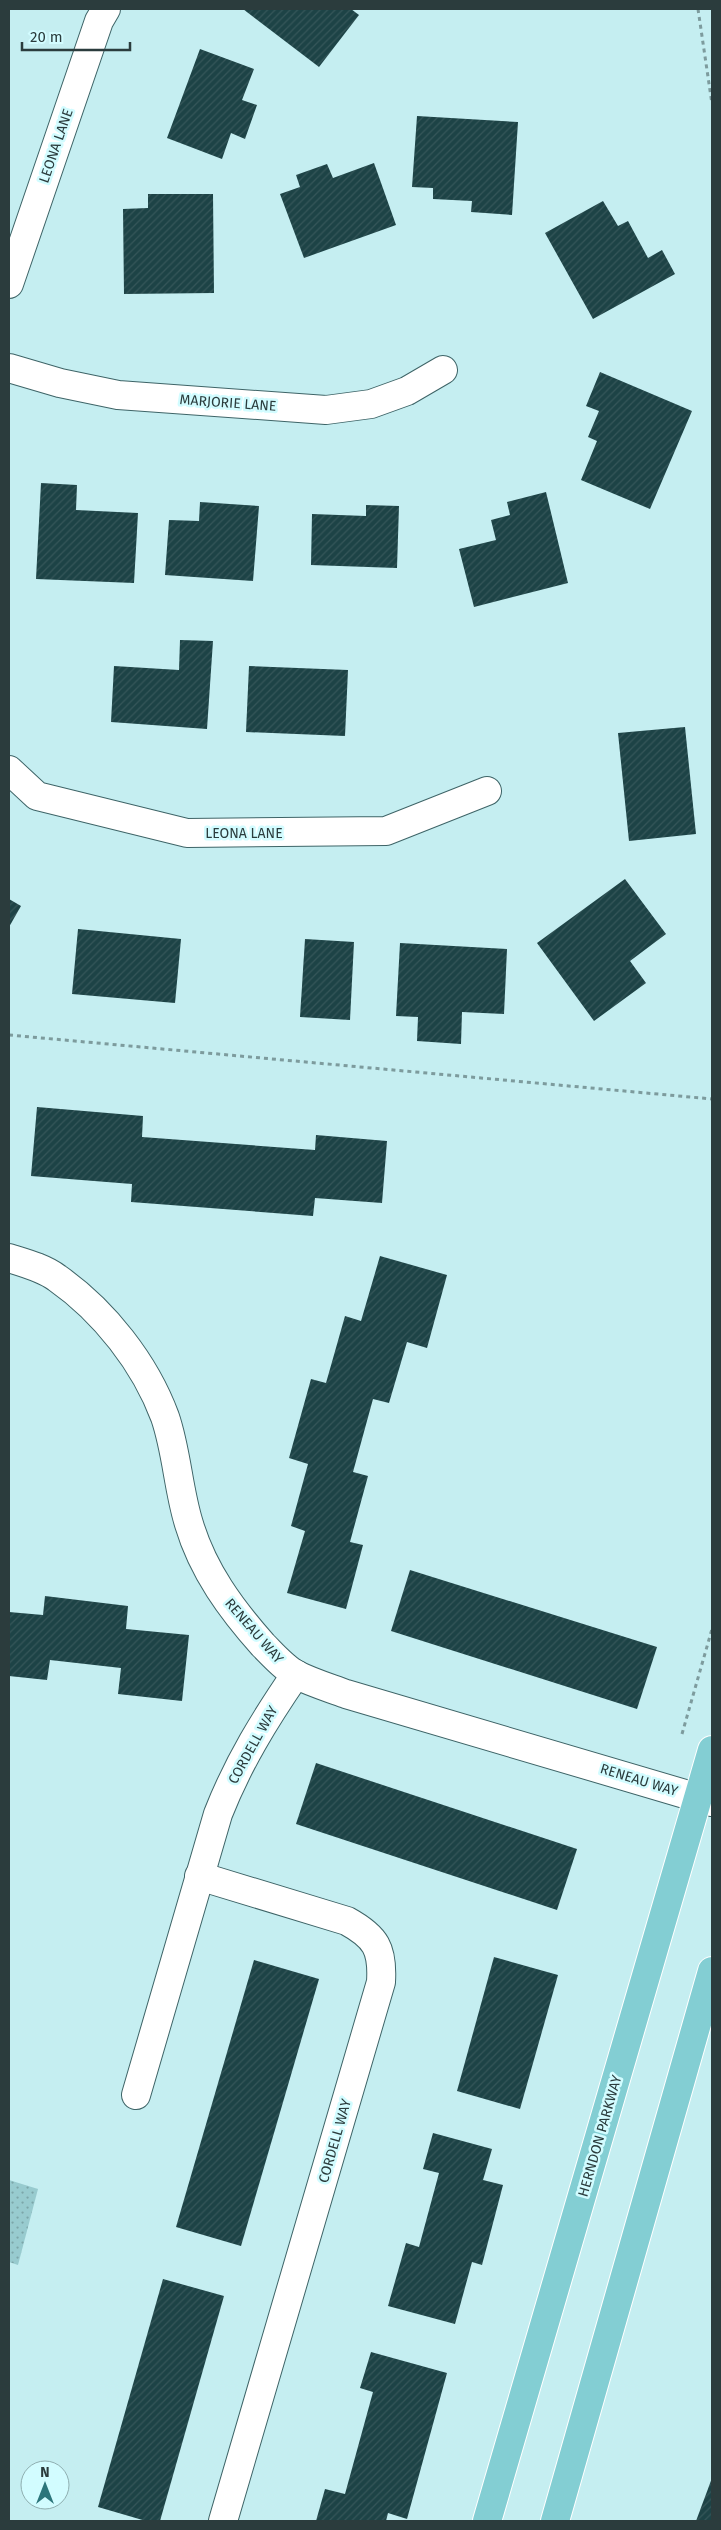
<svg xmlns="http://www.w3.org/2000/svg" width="721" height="2530" viewBox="0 0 721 2530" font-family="'Fira Sans',sans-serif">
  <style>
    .park { fill: url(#park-dots) }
    .building { fill: url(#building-hatch) }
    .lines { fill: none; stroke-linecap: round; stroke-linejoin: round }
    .minor-casing { stroke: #3e6467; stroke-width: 30 }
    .major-casing { stroke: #fff; stroke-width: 30 }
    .path { stroke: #7d9b9d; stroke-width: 3; stroke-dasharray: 4 4; stroke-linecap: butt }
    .minor { stroke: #fff; stroke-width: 28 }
    .major { stroke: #83ced3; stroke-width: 28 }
    .labels { text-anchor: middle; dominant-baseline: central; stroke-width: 5; stroke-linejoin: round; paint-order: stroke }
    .street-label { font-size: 14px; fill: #2b3c3d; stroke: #d2fcff }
  </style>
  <defs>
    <pattern id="park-dots" width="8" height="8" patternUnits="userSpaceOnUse" patternTransform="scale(1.25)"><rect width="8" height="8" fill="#98cbcf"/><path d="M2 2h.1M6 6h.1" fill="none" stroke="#7ca6a9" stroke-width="1.8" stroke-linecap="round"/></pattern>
    <pattern id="building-hatch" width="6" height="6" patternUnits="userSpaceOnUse" patternTransform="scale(1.25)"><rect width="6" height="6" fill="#1d4346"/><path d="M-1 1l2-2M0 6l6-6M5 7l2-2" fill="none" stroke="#355659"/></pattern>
  </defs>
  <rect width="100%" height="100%" fill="#c5eef1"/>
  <polygon class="park" points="9,2180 38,2189 18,2265 9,2262"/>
  <g class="building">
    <polygon points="243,9 351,9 359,15 319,67"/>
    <polygon points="200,49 254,69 242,100 257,105 245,139 231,133 222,159 167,138"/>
    <polygon points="417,116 518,122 512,215 471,212 472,201 433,199 433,188 412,187"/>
    <polygon points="374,163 396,225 304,258 280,194 300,187 296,175 327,164 333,178"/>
    <polygon points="148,194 213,194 214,293 124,294 123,209 148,208"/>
    <polygon points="603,201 618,226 628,221 648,258 662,250 675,274 593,319 545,233"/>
    <polygon points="600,372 692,411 650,509 581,480 597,441 588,437 599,411 586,406"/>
    <polygon points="41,483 77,485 76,510 138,513 134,583 36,579"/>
    <polygon points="546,492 568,583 474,607 459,549 496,540 491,520 510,515 507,502"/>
    <polygon points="200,502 259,506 253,581 165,575 169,520 199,521"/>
    <polygon points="366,505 399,506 397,568 311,565 312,514 366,516"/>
    <polygon points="180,640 213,641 207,729 111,722 114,666 179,670"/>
    <polygon points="249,666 348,670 345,736 246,732"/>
    <polygon points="685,727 696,834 629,841 618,733"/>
    <polygon points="625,879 666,934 630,961 646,983 594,1021 537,943"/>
    <polygon points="9,899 21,906 9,927"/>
    <polygon points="78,929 181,939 175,1003 72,994"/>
    <polygon points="305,939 354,942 350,1020 300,1017"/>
    <polygon points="400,943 507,949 504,1014 462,1012 461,1044 417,1041 418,1017 396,1016"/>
    <polygon points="37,1107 143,1116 142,1137 315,1150 316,1135 387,1141 382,1203 315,1198 313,1216 131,1202 132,1184 31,1176"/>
    <polygon points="380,1256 447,1275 427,1348 407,1342 389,1403 373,1399 353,1472 368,1476 350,1542 363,1545 346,1609 287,1593 305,1531 291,1526 308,1464 289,1458 311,1379 326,1383 345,1316 361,1321"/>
    <polygon points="410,1570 657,1647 637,1709 391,1631"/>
    <polygon points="45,1596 128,1606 126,1629 189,1635 182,1701 118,1694 121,1668 50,1660 47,1680 9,1676 9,1612 43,1615"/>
    <polygon points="316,1763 577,1849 557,1910 296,1824"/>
    <polygon points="494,1957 558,1975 520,2109 457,2091"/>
    <polygon points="254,1960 319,1979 241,2246 176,2227"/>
    <polygon points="433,2133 492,2149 483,2180 503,2185 482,2265 472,2262 455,2324 388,2306 406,2243 419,2247 439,2173 423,2169"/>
    <polygon points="163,2279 224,2296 160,2521 146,2521 98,2507"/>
    <polygon points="371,2352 447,2373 407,2519 388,2513 386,2521 316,2521 325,2489 345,2494 373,2392 360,2388"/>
    <polygon points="712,2478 712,2521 696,2521"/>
  </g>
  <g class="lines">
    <defs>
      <g id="minor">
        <polyline points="9,284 99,21 106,9"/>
        <polyline points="9,368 60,383 118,395 326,410 371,404 407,391 443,370"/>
        <polyline points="9,770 37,796 187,833 386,831 487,791"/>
        <path d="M9,1258c16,5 35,10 48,20 47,33 88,85 108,139 12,35 13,72 24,107 14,47 42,85 74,121 10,10 21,23 34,30 16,8 33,13 49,19l366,108"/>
        <path d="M199,1876l148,45c29,16 36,28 34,61l-158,539"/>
        <path d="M136,2095l82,-281c20,-51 47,-95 78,-140"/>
      </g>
      <g id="major">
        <polyline points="487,2521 712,1750"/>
        <polyline points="555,2521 712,1971"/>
      </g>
    </defs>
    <use href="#minor" class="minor-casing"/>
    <use href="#major" class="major-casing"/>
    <g class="path">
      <polyline points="698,9 712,104"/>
      <polyline points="9,1035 712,1099"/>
      <polyline points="682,1734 712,1629"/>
    </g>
    <use href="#minor" class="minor"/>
    <use href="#major" class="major"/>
  </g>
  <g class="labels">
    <g class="street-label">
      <text transform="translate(56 146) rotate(-71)">LEONA LANE</text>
      <text transform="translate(228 403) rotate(4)">MARJORIE LANE</text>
      <text x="244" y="833">LEONA LANE</text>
      <text transform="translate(254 1631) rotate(49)">RENEAU WAY</text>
      <text transform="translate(253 1745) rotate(-61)">CORDELL WAY</text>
      <text transform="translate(639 1780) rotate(17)">RENEAU WAY</text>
      <text transform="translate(600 2136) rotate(-74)">HERNDON PARKWAY</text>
      <text transform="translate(335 2141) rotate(-74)">CORDELL WAY</text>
    </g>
  </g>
  <rect width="721" height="2530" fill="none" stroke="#2b3c3d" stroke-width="20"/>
  <g transform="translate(45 2485)"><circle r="24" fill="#d2fcff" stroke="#8fafb1"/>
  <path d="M0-4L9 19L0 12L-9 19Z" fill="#2c757b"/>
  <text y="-8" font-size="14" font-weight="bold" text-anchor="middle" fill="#2b3c3d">N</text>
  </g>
  <path d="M22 42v8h108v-8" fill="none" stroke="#2b3c3d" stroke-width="2.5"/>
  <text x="30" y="42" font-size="15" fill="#2b3c3d" stroke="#d2fcff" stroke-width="4" paint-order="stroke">20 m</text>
</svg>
